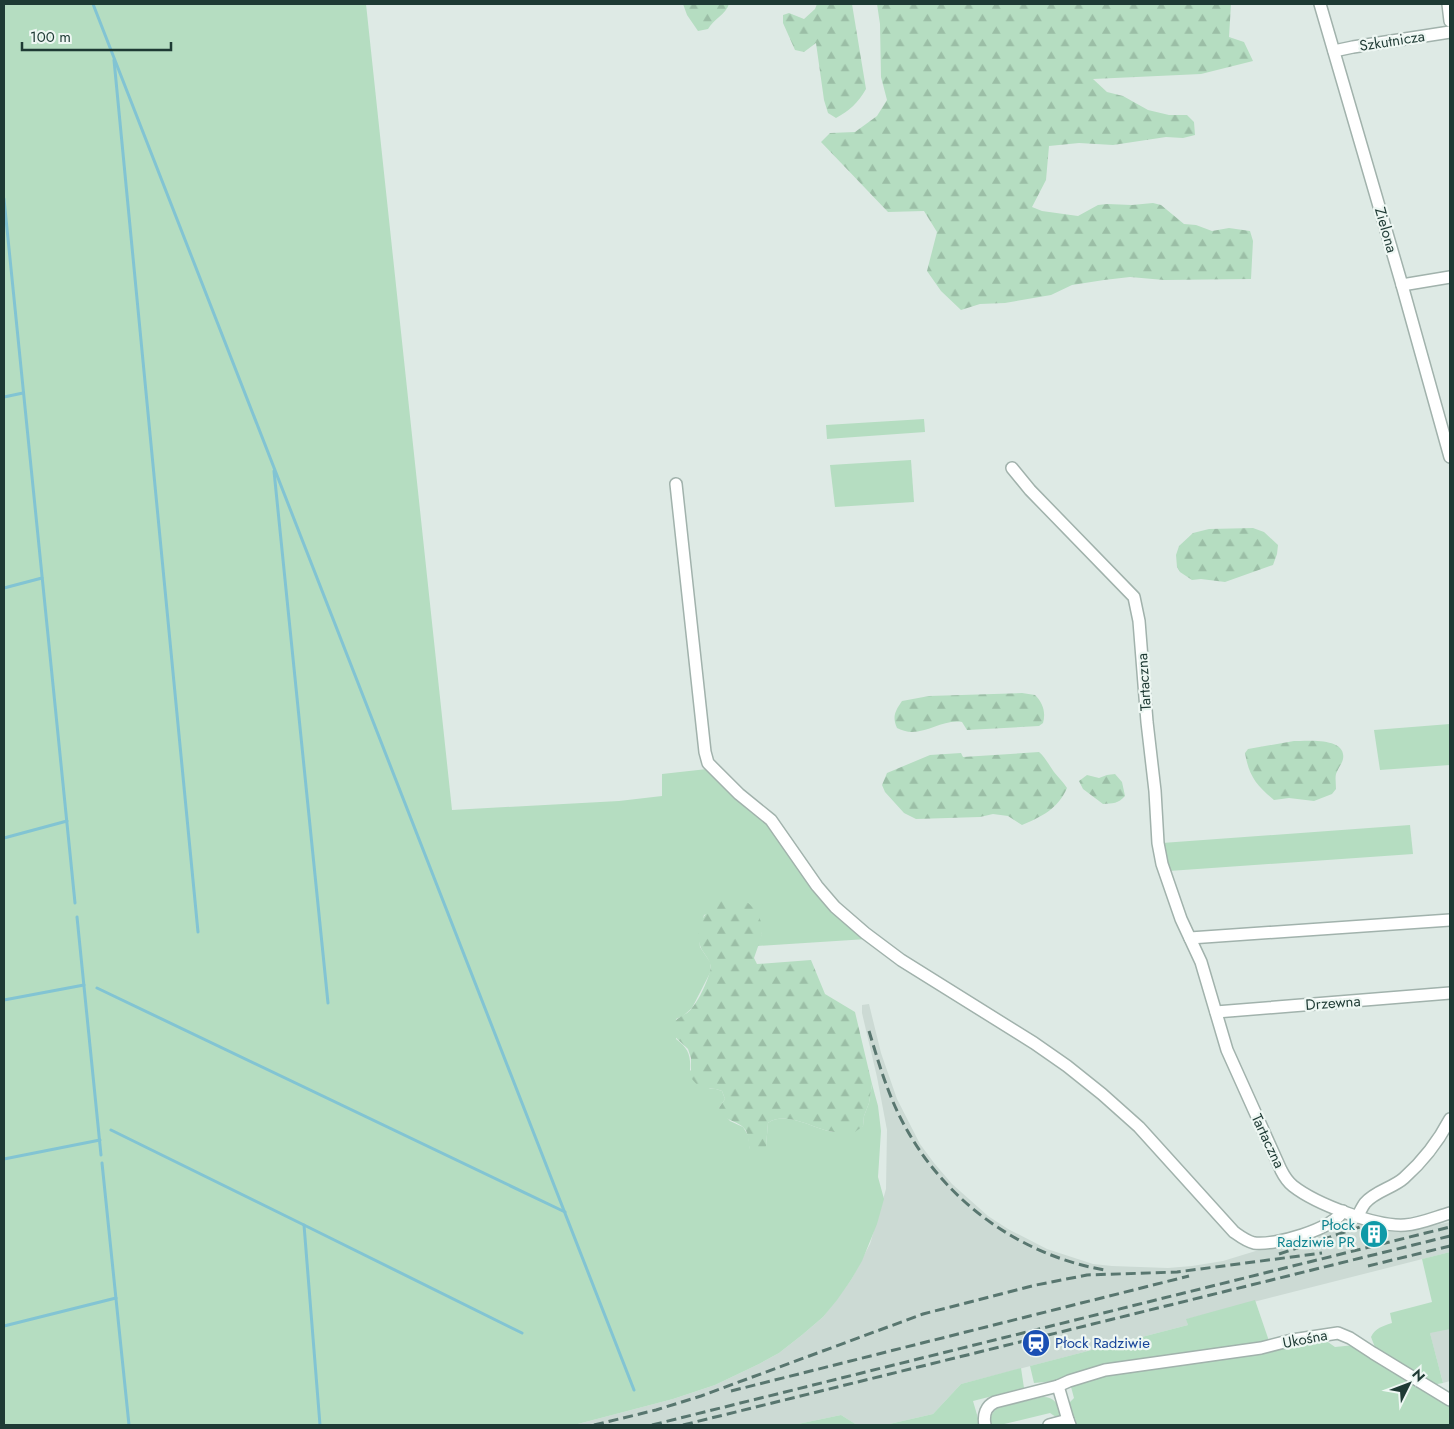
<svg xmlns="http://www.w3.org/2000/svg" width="1454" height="1429" viewBox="0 0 1454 1429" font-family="Jost,sans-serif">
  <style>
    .built { fill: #ccdad4 }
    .green { fill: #b5ddc1 }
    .forest { fill: url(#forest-firs) }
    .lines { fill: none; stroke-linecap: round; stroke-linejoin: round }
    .stream { stroke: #82c4d3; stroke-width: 3 }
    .minor-casing { stroke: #a1b2ac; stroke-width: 14 }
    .minor { stroke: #fff; stroke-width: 11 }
    .rail { stroke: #58766f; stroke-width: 3; stroke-dasharray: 10 5; stroke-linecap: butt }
    .labels { text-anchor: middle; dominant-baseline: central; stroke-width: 4.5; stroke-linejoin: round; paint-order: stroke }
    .street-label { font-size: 15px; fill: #1e3a34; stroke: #eef7f3 }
    .culture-label { font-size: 15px; fill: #0d838f; stroke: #eef7f3; text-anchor: end }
    .transit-label { font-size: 15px; fill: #164399; stroke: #eef7f3; text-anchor: start }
  </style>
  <defs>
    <pattern id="forest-firs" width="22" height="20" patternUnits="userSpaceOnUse" patternTransform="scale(1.25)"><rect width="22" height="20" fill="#b5ddc1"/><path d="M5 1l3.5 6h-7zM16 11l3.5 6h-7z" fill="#9bbea6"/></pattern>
  </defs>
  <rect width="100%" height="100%" fill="#deeae5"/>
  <g class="built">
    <polygon points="869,1004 881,1053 897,1099 920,1144 934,1163 952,1184 988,1216 1008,1229 1047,1249 1093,1264 1112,1266 1168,1268 1192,1266 1223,1261 1324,1230 1346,1218 1364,1224 1398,1231 1417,1229 1450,1222 1450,1252 1187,1319 1188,1325 961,1384 933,1414 885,1425 857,1425 841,1415 793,1425 574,1425 673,1399 715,1385 759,1364 779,1353 802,1335 823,1317 851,1280 870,1244 886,1189 887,1130 877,1077 862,1013 862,1005"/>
    <polygon points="1450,1320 1450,1381 1443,1383 1428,1326"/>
  </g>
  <g class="green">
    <path d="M4,4h362l86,806 167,-9 43,-5v-22l45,-5 56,48 104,122 -110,7 5,-12 -15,-32 -12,1 -31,12 -5,22 1,10 10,15 1,9 -19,37 -9,8 -7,3v20c12,9 15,16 14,31l20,19h6l6,2 3,8 -6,9 11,13 13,6 5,8 2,14 16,-3 2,-23c17,-12 43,4 60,8 11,3 24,-2 35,-5l1,-10 5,-13 3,-19 6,22 3,25 -3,46 6,22 -7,25 -15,37 -11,19 -14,20 -14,17 -21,18 -23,18 -20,11 -44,21 -42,14 -99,26h-570z"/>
    <polygon points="924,419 925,432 827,439 826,425"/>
    <polygon points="911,460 914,502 835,507 830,465"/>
    <polygon points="1450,724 1450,765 1380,770 1374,730"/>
    <polygon points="1410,825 1413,854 1169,871 1162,843"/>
    <path d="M1450,1252v77l-20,4 13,50 -11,2 -56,-35 -5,-13c4,-9 12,-11 21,-14l-2,-10 42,-11 -10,-43z"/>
    <polygon points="1255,1300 1269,1341 1267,1344 1055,1381 1034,1383 1030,1366 1188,1325 1186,1319"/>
    <polygon points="1325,1340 1335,1347 1355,1345 1450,1403 1450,1425 1076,1425 1069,1403 1074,1398 1070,1383 1102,1373 1269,1353 1275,1351 1281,1346"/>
    <polygon points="1021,1368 1024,1388 973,1401 980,1425 885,1425 933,1414 961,1384"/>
    <path d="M1043,1397c11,0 16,7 18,18l-5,2 -6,-4 -50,12h-9c-2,-7 1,-13 7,-17z"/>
    <polygon points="841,1415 857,1425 793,1425"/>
  </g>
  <g class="forest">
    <path d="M683,4h46c-3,10 -15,15 -21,25l-10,2 -11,-16z"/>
    <path d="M817,4h35l14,85c-8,14 -17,22 -30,29l-8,-5 -4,-13 -8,-57 -12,9 -9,-2 -12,-27v-8l6,-2 15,6 11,-10z"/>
    <polygon points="877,4 1231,4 1229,37 1244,42 1253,61 1201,74 1093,79 1107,92 1123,96 1148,110 1169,115 1187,115 1194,122 1195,135 1183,138 1166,137 1113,145 1079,143 1049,146 1046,180 1032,207 1042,211 1078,216 1098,205 1107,204 1132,205 1153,203 1161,205 1184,224 1196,225 1212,231 1229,228 1250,231 1253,241 1251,279 1164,280 1130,277 1104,280 1072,285 1051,295 1005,303 980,304 961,310 941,291 927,271 937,232 924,211 888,212 821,142 830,133 855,132 877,116 887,100 881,77 880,24"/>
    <polygon points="1253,528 1264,532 1278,545 1277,554 1273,565 1225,582 1201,579 1192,580 1180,572 1177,567 1176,555 1179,546 1193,533 1209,529"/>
    <path d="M1022,693l13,2c8,8 11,17 8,28l-4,3 -72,4 -5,-8c-17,-3 -33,10 -50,10 -5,0 -11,-2 -15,-4 -5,-11 -2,-17 5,-27l27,-5z"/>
    <path d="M1294,741c13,0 53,-4 49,18 -1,5 -5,9 -7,15 -1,4 0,10 0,15l-4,5 -18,7 -25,-3 -15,2c-18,-15 -25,-24 -29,-47l3,-4z"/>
    <path d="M1039,752c6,5 10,13 15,20 5,6 9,10 13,16 -9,21 -26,29 -45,37l-14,-9 -15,-2 -13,3 -64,2 -12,-6 -19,-21 -3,-7 5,-12 43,-18 31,-2 2,4z"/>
    <path d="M1115,774l7,8 3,14c-7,8 -12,7 -22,8l-20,-15 -4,-8 8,-6 12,3 8,-3z"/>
    <path d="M720,901l27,1 10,9 4,11 1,13 -8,23 3,6 54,-4 14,34 30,18 17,72 -3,19 -5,13 -1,10 -8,6c-8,0 -19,1 -27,-1 -17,-4 -43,-20 -60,-8l-2,23 -4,8 -7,2c-2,-2 -4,-4 -5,-7 -3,-7 0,-16 -7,-22 -9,-8 -20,-6 -24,-19l6,-9 -3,-8 -6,-2 -16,-1 -9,-10v-20l-3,-9 -17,-16c1,-18 13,-14 21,-25 8,-10 14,-24 18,-36 3,-10 -5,-16 -9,-24 -8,-19 3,-37 19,-47z"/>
  </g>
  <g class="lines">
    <g class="stream">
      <polyline points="93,4 634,1390"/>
      <polyline points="114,60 198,932"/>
      <polyline points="4,199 75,903"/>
      <polyline points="4,397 23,393"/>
      <polyline points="274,471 328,1003"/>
      <polyline points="4,588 42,578"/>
      <polyline points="4,838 67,821"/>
      <polyline points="77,917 101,1155"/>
      <polyline points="97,988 565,1212"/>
      <polyline points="4,1000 84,985"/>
      <polyline points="111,1130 304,1225 320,1425"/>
      <polyline points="4,1159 100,1140"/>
      <polyline points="102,1163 129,1425"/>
      <polyline points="304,1225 522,1333"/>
      <polyline points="4,1326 116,1298"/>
    </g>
    <defs>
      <g id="minor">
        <polyline points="1320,4 1402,285 1450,457"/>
        <polyline points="1448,4 1450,21"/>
        <polyline points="1334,51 1353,47 1450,32"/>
        <polyline points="1402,285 1450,277"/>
        <path d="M1012,468l18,22 104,107 5,24 8,101 8,69 3,52 4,21 19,55 20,43 26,88 54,120c3,6 7,12 12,16 23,18 83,41 112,39 15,-1 31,-8 45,-12"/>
        <path d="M676,484l29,268 3,11 31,31 32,26 46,66 18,21 30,26 36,27 133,83 33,23 35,28 37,33 95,105c7,5 12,9 20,11 20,3 79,-14 89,-32"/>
        <polyline points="1190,938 1450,920"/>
        <polyline points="1216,1012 1450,993"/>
        <path d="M1357,1217c3,-5 5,-10 8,-14 10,-12 28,-15 39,-25 18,-16 35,-38 46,-59"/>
        <polyline points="1058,1386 1068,1420"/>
        <path d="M985,1425c-2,-10 1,-19 10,-23l63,-16 11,-5 36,-11 156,-22 31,-8 46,-7 12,5 23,15 77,47"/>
        <polyline points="1049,1425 1068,1420 1070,1425"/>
      </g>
    </defs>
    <use href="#minor" class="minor-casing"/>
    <use href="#minor" class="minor"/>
    <g class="rail">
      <path d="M869,1031c10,33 20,68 38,99 41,73 115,126 198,140"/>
      <polyline points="1279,1254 1360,1227"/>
      <polyline points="1368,1266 1450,1246"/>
      <polyline points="731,1391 1189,1276"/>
      <polyline points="594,1425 656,1410 701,1396 923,1314 1036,1285 1087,1275 1177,1272 1322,1253"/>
      <polyline points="652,1425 1450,1227"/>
      <polyline points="683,1425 1450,1236"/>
    </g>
  </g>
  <defs>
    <symbol id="building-disc" viewBox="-11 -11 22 22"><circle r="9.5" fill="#0f9aa8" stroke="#eef7f3"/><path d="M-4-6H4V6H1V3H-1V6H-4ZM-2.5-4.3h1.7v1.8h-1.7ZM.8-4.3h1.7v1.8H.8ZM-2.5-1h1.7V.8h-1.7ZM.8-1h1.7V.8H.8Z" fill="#fff"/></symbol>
    <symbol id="station-disc" viewBox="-11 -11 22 22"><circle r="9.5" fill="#1a4fb4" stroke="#eef7f3"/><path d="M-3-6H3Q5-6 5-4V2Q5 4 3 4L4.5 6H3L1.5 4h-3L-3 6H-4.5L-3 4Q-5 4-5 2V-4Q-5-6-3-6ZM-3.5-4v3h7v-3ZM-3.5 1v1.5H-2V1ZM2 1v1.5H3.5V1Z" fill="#fff"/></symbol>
  </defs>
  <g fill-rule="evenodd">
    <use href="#building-disc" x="1358" y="1218" width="32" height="32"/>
    <use href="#station-disc" x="1020" y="1327" width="32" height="32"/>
  </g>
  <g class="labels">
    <g class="street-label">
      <text transform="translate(1392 41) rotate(-9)">Szkutnicza</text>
      <text transform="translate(1386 230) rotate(74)">Zielona</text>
      <text transform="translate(1144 682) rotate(-94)">Tartaczna</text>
      <text transform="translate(1333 1003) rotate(-4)">Drzewna</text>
      <text transform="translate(1268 1141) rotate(65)">Tartaczna</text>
      <text transform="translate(1305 1339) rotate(-11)">Ukośna</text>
    </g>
    <g class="culture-label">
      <text x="1355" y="1225">Płock<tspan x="1355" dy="17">Radziwie PR</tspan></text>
    </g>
    <g class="transit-label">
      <text x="1055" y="1343">Płock Radziwie</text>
    </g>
  </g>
  <rect width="1454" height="1429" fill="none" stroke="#1e3a34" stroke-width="10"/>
  <g transform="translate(1409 1384) rotate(48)" stroke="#eef7f3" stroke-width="4" paint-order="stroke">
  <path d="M0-4L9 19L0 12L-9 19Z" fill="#1e3a34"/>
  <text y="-8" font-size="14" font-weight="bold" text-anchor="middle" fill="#1e3a34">N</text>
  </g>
  <path d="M22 42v8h149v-8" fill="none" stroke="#1e3a34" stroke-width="2.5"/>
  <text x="30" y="42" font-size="15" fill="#1e3a34" stroke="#eef7f3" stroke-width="4" paint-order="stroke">100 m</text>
</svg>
